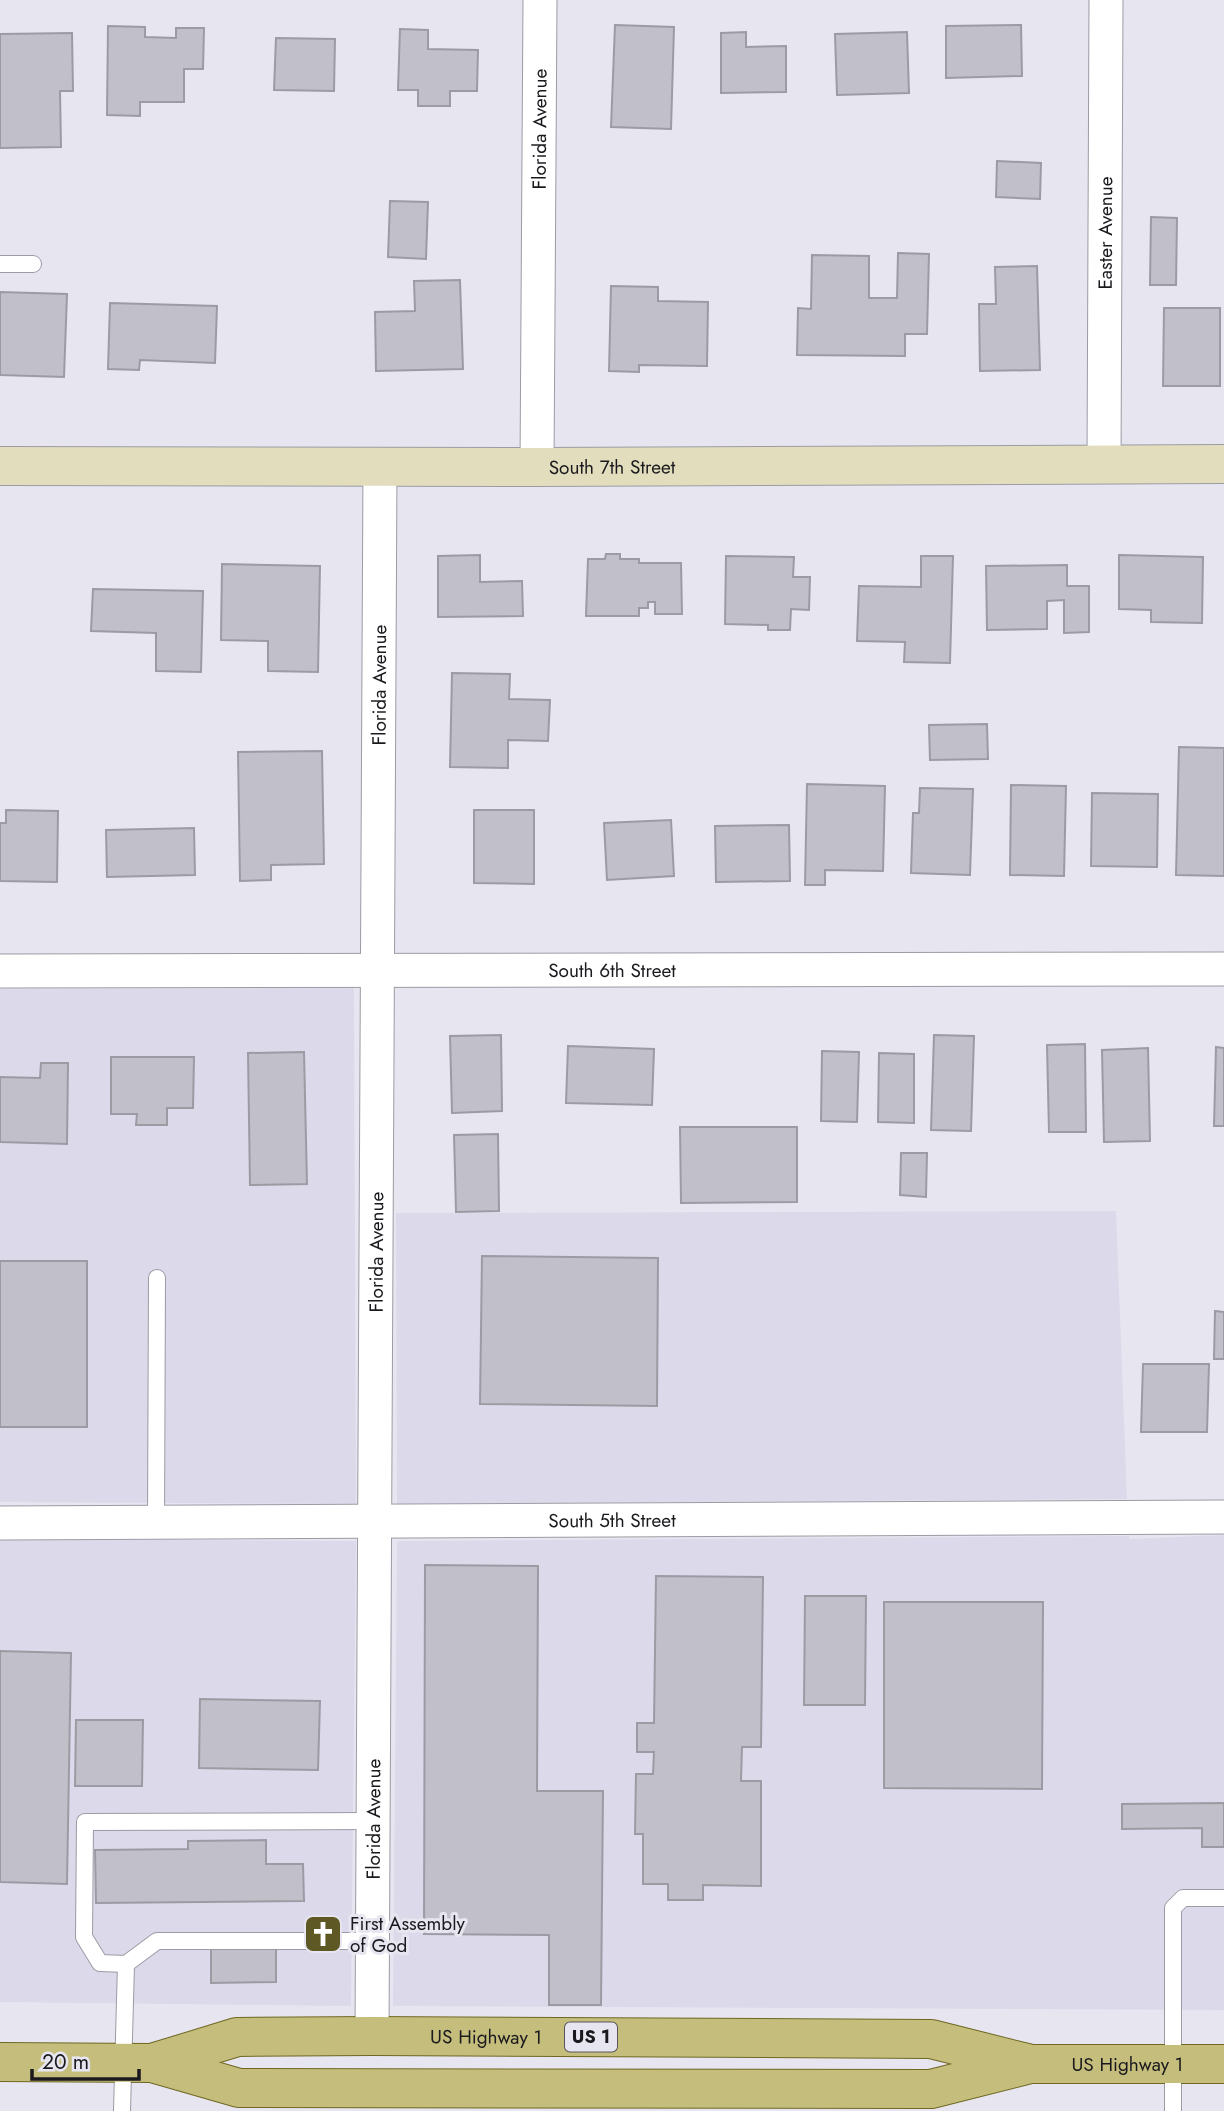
<svg xmlns="http://www.w3.org/2000/svg" width="1224" height="2111" viewBox="0 0 1224 2111" font-family="Jost,sans-serif">
  <style>
    .built { fill: #dcd9eb }
    .building { fill: #c1c0ca; stroke: #9c9ba4; stroke-width: 2 }
    .lines { fill: none; stroke-linecap: round; stroke-linejoin: round }
    .lane-casing { stroke: #9c9ba4; stroke-width: 18 }
    .street-casing { stroke: #9c9ba4; stroke-width: 35 }
    .secondary-casing { stroke: #9c9ba4; stroke-width: 40 }
    .primary-casing { stroke: #6f6722; stroke-width: 40 }
    .lane { stroke: #fff; stroke-width: 16 }
    .street { stroke: #fff; stroke-width: 33 }
    .secondary { stroke: #e2debd; stroke-width: 38 }
    .primary { stroke: #c4bd7c; stroke-width: 38 }
    .labels { text-anchor: middle; dominant-baseline: central; stroke-width: 6; stroke-linejoin: round; paint-order: stroke }
    .shield { fill: #e7e6f0; stroke: #58565c; stroke-width: 2 }
    .shield-label { font-size: 18px; font-weight: bold; fill: #1a191d }
    .street-label { font-size: 19px; fill: #1a191d; stroke: #e7e6f0 }
    .poi-label { font-size: 19px; fill: #1a191d; stroke: #e7e6f0; text-anchor: start }
  </style>
  <rect width="100%" height="100%" fill="#e7e6f0"/>
  <g class="built">
    <polygon points="354,988 356,1504 0,1502 0,989"/>
    <polygon points="1116,1211 1127,1499 397,1504 396,1213"/>
    <polygon points="1224,1535 1224,2010 393,2006 397,1541 1129,1536 1129,1539"/>
    <polygon points="0,1539 356,1541 351,2006 0,2002"/>
  </g>
  <g class="building">
    <polygon points="615,25 674,27 671,129 611,127"/>
    <polygon points="1021,25 1022,76 946,78 946,26"/>
    <polygon points="108,26 145,27 145,37 176,38 176,28 204,28 203,69 184,69 184,102 140,102 140,116 107,115"/>
    <polygon points="400,29 428,30 428,49 478,50 477,91 450,91 450,106 418,106 418,90 398,90"/>
    <polygon points="746,32 746,47 786,46 786,92 721,93 721,33"/>
    <polygon points="907,32 909,93 837,95 835,34"/>
    <polygon points="72,33 73,91 60,91 61,147 0,148 0,34"/>
    <polygon points="276,38 335,39 334,91 274,90"/>
    <polygon points="997,161 1041,163 1040,199 996,197"/>
    <polygon points="390,201 428,202 426,259 388,257"/>
    <polygon points="1151,217 1177,218 1176,285 1150,285"/>
    <polygon points="898,253 929,254 927,334 905,334 905,356 797,355 798,308 811,309 812,255 869,256 869,298 897,298"/>
    <polygon points="1037,266 1040,370 980,371 979,304 996,304 995,267"/>
    <polygon points="460,280 463,369 376,371 375,312 415,311 414,281"/>
    <polygon points="611,286 658,287 658,301 708,302 707,366 639,365 639,372 609,371"/>
    <polygon points="0,292 67,294 64,377 0,375"/>
    <polygon points="110,303 217,306 215,363 140,360 139,370 108,369"/>
    <polygon points="1164,308 1220,308 1220,386 1163,386"/>
    <polygon points="606,554 620,554 620,559 639,559 639,563 681,563 682,614 655,614 655,602 648,602 648,608 639,608 639,616 586,616 588,559 605,559"/>
    <polygon points="480,555 480,582 522,581 523,616 438,617 438,556"/>
    <polygon points="1119,555 1203,557 1202,623 1151,622 1151,610 1119,609"/>
    <polygon points="726,556 794,557 793,577 810,577 809,610 791,609 790,630 768,630 768,625 725,624"/>
    <polygon points="921,556 953,556 950,663 904,662 905,642 857,641 859,586 921,587"/>
    <polygon points="222,564 320,566 318,672 268,671 268,641 221,640"/>
    <polygon points="1067,565 1067,586 1089,586 1089,632 1064,633 1064,600 1047,601 1047,629 987,630 986,566"/>
    <polygon points="93,589 203,591 201,672 156,671 156,633 91,631"/>
    <polygon points="452,673 510,674 509,699 550,700 548,741 508,740 508,768 450,767"/>
    <polygon points="987,724 988,759 930,760 929,725"/>
    <polygon points="1179,747 1224,748 1224,876 1176,875"/>
    <polygon points="322,751 324,864 271,865 271,880 240,881 238,752"/>
    <polygon points="807,784 885,786 883,871 825,870 825,885 805,885"/>
    <polygon points="1011,785 1066,786 1064,876 1010,875"/>
    <polygon points="920,788 973,789 970,875 911,873 913,813 919,813"/>
    <polygon points="1092,793 1158,794 1157,867 1091,866"/>
    <polygon points="6,810 58,811 57,882 0,881 0,823 6,823"/>
    <polygon points="474,810 534,810 534,884 474,883"/>
    <polygon points="671,820 674,876 607,880 604,823"/>
    <polygon points="789,825 790,881 716,882 715,826"/>
    <polygon points="194,828 195,875 107,877 106,830"/>
    <polygon points="501,1035 502,1111 452,1113 450,1036"/>
    <polygon points="934,1035 974,1036 971,1131 931,1130"/>
    <polygon points="1085,1044 1086,1132 1049,1132 1047,1045"/>
    <polygon points="568,1046 654,1049 652,1105 566,1103"/>
    <polygon points="1216,1047 1224,1048 1224,1126 1214,1126"/>
    <polygon points="1148,1048 1150,1141 1104,1142 1102,1050"/>
    <polygon points="822,1051 859,1052 857,1122 821,1121"/>
    <polygon points="304,1052 307,1184 250,1185 248,1053"/>
    <polygon points="879,1053 914,1054 914,1123 878,1122"/>
    <polygon points="111,1057 194,1057 193,1108 167,1108 167,1125 136,1125 137,1114 111,1114"/>
    <polygon points="41,1063 68,1063 67,1144 0,1142 0,1077 40,1078"/>
    <polygon points="680,1127 797,1127 797,1202 681,1203"/>
    <polygon points="498,1134 499,1211 456,1212 454,1135"/>
    <polygon points="901,1153 927,1153 926,1197 900,1195"/>
    <polygon points="482,1256 658,1258 657,1406 480,1404"/>
    <rect x="0" y="1261" width="87" height="166"/>
    <polygon points="1215,1311 1224,1312 1224,1359 1214,1359"/>
    <polygon points="1143,1364 1209,1364 1207,1432 1141,1432"/>
    <polygon points="425,1565 538,1566 537,1791 603,1791 601,2005 549,2005 549,1935 424,1934"/>
    <polygon points="656,1576 763,1577 761,1747 742,1747 741,1781 761,1781 761,1886 703,1885 703,1900 668,1900 668,1884 643,1884 643,1834 635,1834 636,1774 653,1774 654,1752 637,1752 637,1723 654,1723"/>
    <polygon points="805,1596 866,1596 865,1705 804,1705"/>
    <polygon points="884,1602 1043,1602 1042,1789 884,1788"/>
    <polygon points="0,1651 71,1653 67,1884 0,1882"/>
    <polygon points="200,1699 320,1701 318,1770 199,1768"/>
    <polygon points="76,1720 143,1720 142,1786 75,1786"/>
    <polygon points="1224,1803 1224,1847 1202,1847 1202,1828 1122,1829 1122,1804"/>
    <polygon points="266,1840 266,1864 303,1864 304,1901 96,1903 95,1850 188,1849 188,1841"/>
    <polygon points="211,1944 276,1944 276,1982 211,1983"/>
  </g>
  <g class="lines">
    <defs>
      <g id="lane">
        <polyline points="0,264 33,264"/>
        <polyline points="156,1523 157,1278"/>
        <polyline points="126,1964 100,1963 84,1937 85,1822 373,1821"/>
        <polyline points="122,2111 126,1964 157,1941 372,1941"/>
        <polyline points="1173,2111 1173,1908 1183,1898 1224,1898"/>
      </g>
      <g id="street">
        <path id="s1" d="M1104,464l2,-464"/>
        <path id="s2" d="M537,467l3,-467"/>
        <path id="s3" d="M0,971l1224,-2"/>
        <path id="s4" d="M0,1523l1224,-6"/>
        <path id="s5" d="M372,2036l8,-1569"/>
      </g>
      <g id="secondary">
        <path id="s6" d="M0,466l537,1 687,-3"/>
      </g>
      <g id="primary">
        <path id="s7" d="M0,2062l152,1 85,-26 135,-1 559,3 96,24"/>
        <path id="s8" d="M152,2063l87,25 692,1 99,-25h194"/>
      </g>
    </defs>
    <use href="#lane" class="lane-casing"/>
    <use href="#street" class="street-casing"/>
    <use href="#secondary" class="secondary-casing"/>
    <use href="#primary" class="primary-casing"/>
    <use href="#lane" class="lane"/>
    <use href="#street" class="street"/>
    <use href="#secondary" class="secondary"/>
    <use href="#primary" class="primary"/>
  </g>
  <defs>
    <symbol id="church-square" viewBox="-11 -11 22 22"><rect x="-9" y="-9" width="18" height="18" rx="4" fill="#5e5824" stroke="#e7e6f0"/><path d="M-1.2-6h2.4v3.5h3.3v2.4h-3.3V6h-2.4V-.1h-3.3v-2.4h3.3Z" fill="#fff"/></symbol>
  </defs>
  <g fill-rule="evenodd">
    <use href="#church-square" x="301" y="1912" width="44" height="44"/>
  </g>
  <g class="labels">
    <rect class="shield" x="565" y="2022.5" width="52" height="29" rx="5"/>
    <g class="shield-label">
      <text x="591" y="2037">US 1</text>
    </g>
    <g class="street-label">
      <text stroke="none"><textPath href="#s2" startOffset="338">Florida Avenue</textPath></text>
      <text stroke="none"><textPath href="#s1" startOffset="231">Easter Avenue</textPath></text>
      <text stroke="none"><textPath href="#s6" startOffset="612">South 7th Street</textPath></text>
      <text stroke="none"><textPath href="#s5" startOffset="1351">Florida Avenue</textPath></text>
      <text stroke="none"><textPath href="#s3" startOffset="612">South 6th Street</textPath></text>
      <text stroke="none"><textPath href="#s5" startOffset="784">Florida Avenue</textPath></text>
      <text stroke="none"><textPath href="#s4" startOffset="612">South 5th Street</textPath></text>
      <text stroke="none"><textPath href="#s5" startOffset="217">Florida Avenue</textPath></text>
      <text stroke="none"><textPath href="#s7" startOffset="490">US Highway 1</textPath></text>
      <text stroke="none"><textPath href="#s8" startOffset="982">US Highway 1</textPath></text>
    </g>
    <g class="poi-label">
      <text x="350" y="1923">First Assembly<tspan x="350" dy="22">of God</tspan></text>
    </g>
  </g>
  <path d="M32 2069v10h107v-10" fill="none" stroke="#1a191d" stroke-width="3.5"/>
  <text x="42" y="2069" font-size="21" fill="#1a191d" stroke="#e7e6f0" stroke-width="5" paint-order="stroke">20 m</text>
</svg>
